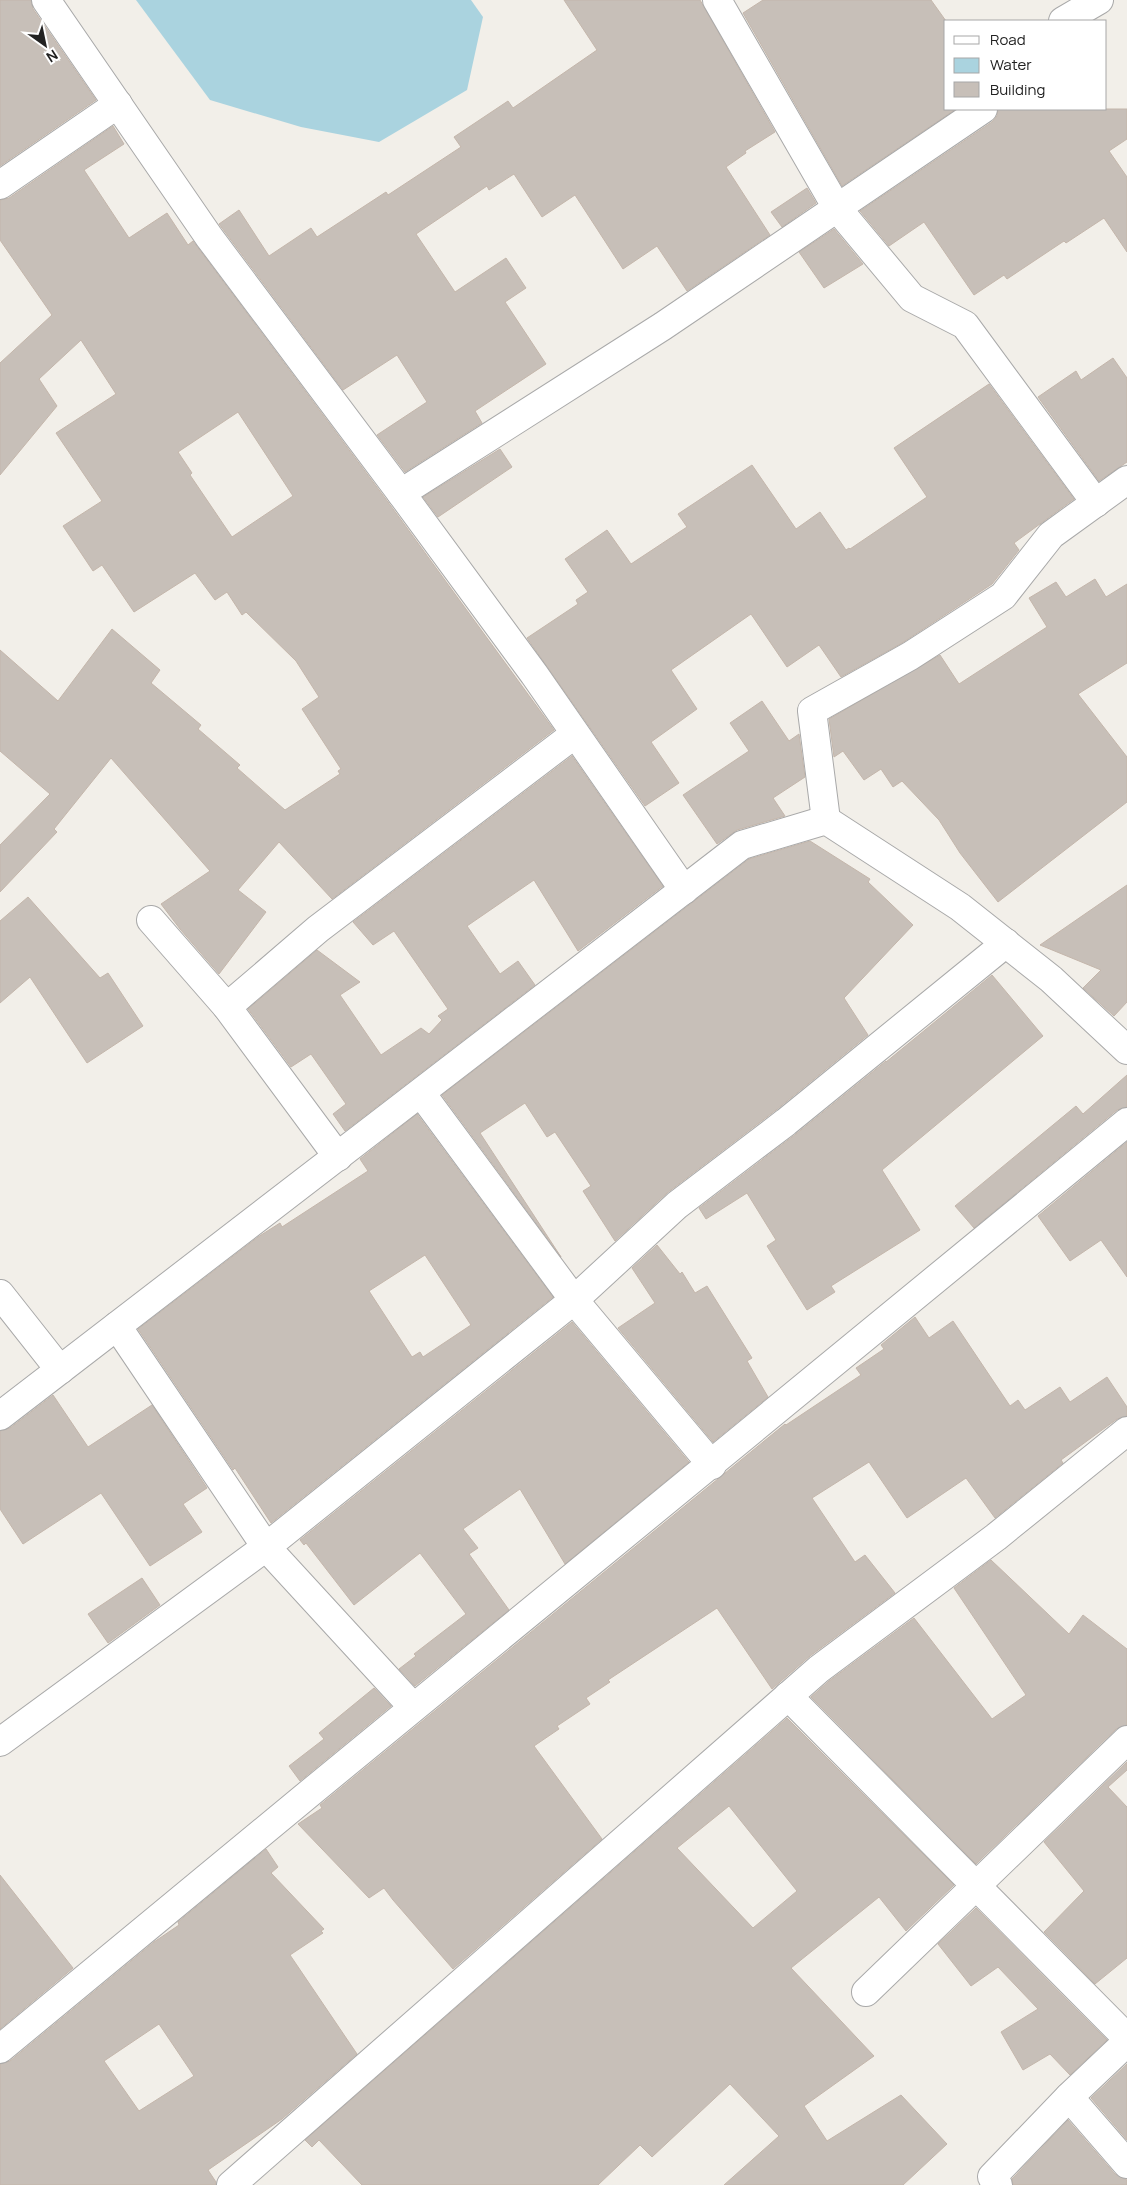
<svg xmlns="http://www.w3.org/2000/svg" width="1127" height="2185" viewBox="0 0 1127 2185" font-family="Manrope,sans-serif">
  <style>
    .water { fill: #aad3df }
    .building { fill: #c7bfb8; stroke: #c4b6ab; fill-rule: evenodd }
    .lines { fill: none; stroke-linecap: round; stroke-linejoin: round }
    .minor-casing { stroke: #a9a9a9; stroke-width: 30 }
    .minor { stroke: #fff; stroke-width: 28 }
  </style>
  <rect width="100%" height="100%" fill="#f2efe9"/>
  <polygon class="water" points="136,0 471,0 483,17 467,90 379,142 301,127 210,100"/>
  <g class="building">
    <polygon points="0,0 31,0 33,9 96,100 0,166"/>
    <polygon points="564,0 700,0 775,132 745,151 746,153 726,167 770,235 687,291 657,246 623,269 575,195 542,217 514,174 489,190 487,186 416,234 455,292 506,258 526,288 505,302 546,364 475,411 482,423 405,472 377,435 427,402 397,355 343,390 219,224 239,210 269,256 311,228 317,237 386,192 388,195 461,147 454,137 508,101 513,108 597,50"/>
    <polygon points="763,0 931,0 946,21 946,109 956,109 842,186 743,13"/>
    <polygon points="998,109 1127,109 1127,139 1109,151 1127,177 1127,252 1104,218 1066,243 1064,241 1007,279 1004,275 974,295 924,222 889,246 860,211 992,122 997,116"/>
    <path d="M113,126l11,18 -40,26 45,68 38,-25 21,32 5,-4 195,261 166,228 -222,169 -53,-57 -41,48 28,22 -47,62 -39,-45 -19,-25 49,-33 -99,-113 -57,71 3,3 -57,60v-47l50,-51 -50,-43v-101l58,51 54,-72 48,41 -9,13 50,42 -3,4 42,36 -3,3 48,42 55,-36 -2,-3 3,-2 -39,-60 17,-12 -23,-36 -50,-49 -4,3 -15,-23 -12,8 -20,-27 -61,39 -32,-47 -9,6 -30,-45 39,-25 -46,-68 60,-39 -35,-54 -42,39 18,27 -57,69v-112l52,-48 -52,-75v-40l9,-2zM238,412l55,84 -61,41 -42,-62 2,-2 -14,-21z"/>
    <polygon points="807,188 816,203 782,227 771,212"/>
    <polygon points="834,229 863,264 824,288 799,252"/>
    <polygon points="1113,358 1127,378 1127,462 1099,481 1038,397 1076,371 1081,380"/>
    <polygon points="989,384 1074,499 1014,543 1019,550 992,584 902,643 841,677 819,645 787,667 751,614 671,670 697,709 651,742 679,783 645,806 527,638 578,604 576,600 588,592 565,559 607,530 631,564 687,527 678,514 752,465 796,529 820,512 846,550 849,548 850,549 927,497 894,448"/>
    <polygon points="500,449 512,467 438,517 423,497"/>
    <polygon points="1095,579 1106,597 1127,584 1127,663 1078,694 1127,757 1127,802 998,902 960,853 939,820 902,781 893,787 881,769 864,780 843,751 834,757 829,719 940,655 959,684 1047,627 1029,598 1056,582 1066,597"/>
    <polygon points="762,701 789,741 799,734 805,777 773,798 785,816 737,830 717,844 683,795 749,751 730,723"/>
    <polygon points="572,756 663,886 578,951 534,880 467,926 500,974 518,961 535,985 345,1131 333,1114 346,1104 311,1054 291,1067 248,1009 317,950 360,982 340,995 381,1055 421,1028 429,1034 442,1020 438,1016 448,1009 394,931 373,945 353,922"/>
    <polygon points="810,841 870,879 868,882 913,925 844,998 868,1035 776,1110 667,1193 615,1241 583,1191 591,1186 555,1132 547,1137 525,1103 480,1133 561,1257 442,1095 749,859"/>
    <polygon points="1127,885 1127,1002 1114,1016 1083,988 1101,970 1040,945"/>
    <polygon points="28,897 100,978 108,973 143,1026 87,1063 30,977 0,1003 0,921"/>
    <polygon points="992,975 1043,1036 882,1170 920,1230 831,1286 835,1292 807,1310 767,1246 776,1240 747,1193 706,1219 699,1208 796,1134 886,1061 886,1062"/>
    <polygon points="1127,1075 1127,1107 1117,1110 974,1228 955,1206 1076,1106 1083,1114"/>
    <path d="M417,1114l136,183 -282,226 -36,-55 -2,2 -95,-141 120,-92 22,-14 2,4 86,-56 -8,-12zM425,1255l46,70 -48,32 -3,-5 -8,5 -43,-66z"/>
    <polygon points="1127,1142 1127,1277 1101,1240 1070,1261 1038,1216"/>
    <polygon points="657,1245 680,1274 682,1272 695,1293 707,1286 752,1358 747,1361 768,1397 713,1442 618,1328 655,1303 632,1268"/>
    <polygon points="915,1317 929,1338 953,1321 1010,1406 1018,1400 1025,1410 1060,1387 1070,1402 1107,1377 1127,1407 1127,1416 1117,1419 1061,1460 1063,1463 995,1518 966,1478 907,1518 869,1462 812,1498 855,1562 865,1555 895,1593 810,1656 772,1689 717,1608 608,1680 610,1682 586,1698 590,1704 557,1726 559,1729 534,1746 602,1839 453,1969 393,1900 384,1888 369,1898 298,1824 322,1808 320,1805 785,1424 786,1425 861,1375 856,1368 884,1349 881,1345"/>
    <polygon points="572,1322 689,1462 565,1564 520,1489 463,1529 478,1548 469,1554 509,1610 415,1686 399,1669 416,1656 414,1654 466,1614 420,1553 354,1605 306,1543 304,1545 300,1540"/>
    <polygon points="53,1395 88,1447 152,1405 207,1488 183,1504 202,1532 150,1566 101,1493 23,1544 0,1509 0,1431 10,1428"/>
    <polygon points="991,1560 1069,1634 1083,1615 1127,1649 1127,1725 1116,1729 976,1864 811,1697 829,1681 914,1618 992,1719 1026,1695 954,1588"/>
    <polygon points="142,1578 160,1605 108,1643 88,1614"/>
    <polygon points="374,1688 391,1706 300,1781 289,1766 324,1739 319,1733"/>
    <path d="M787,1718l167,167 -48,46 -27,-34 -88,71 83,88 -70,50 23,35 74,-46 46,49 -44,41h-179l55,-49 -49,-52 -78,73 -12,-12 -42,40h-236l-43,-45 -7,7 -7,-7zM729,1806l68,85 -44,37 -76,-80z"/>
    <polygon points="1127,1762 1127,1770 1108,1787 1127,1807 1127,1958 1095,1984 1044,1932 1084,1891 1044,1842"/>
    <path d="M266,1849l12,18 -7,6 53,56 -3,2 2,2 -33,22 67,99 -75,65 -74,51 8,12v3h-216v-121l10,-3 144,-119 25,-17 -1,-3zM159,2024l35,52 -55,35 -35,-50z"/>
    <polygon points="0,1875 73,1968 0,2029"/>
    <polygon points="976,1908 1107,2040 1070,2075 1050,2054 1023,2070 1001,2032 1038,2009 998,1967 971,1986 938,1944"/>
    <polygon points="1127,2064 1127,2140 1091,2098"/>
    <polygon points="1068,2120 1115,2174 1127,2180 1127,2185 1013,2185 1012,2179"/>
  </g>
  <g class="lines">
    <defs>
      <g id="minor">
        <polyline points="46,0 209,237 401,493 534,674 684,890"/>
        <polyline points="717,0 837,208 912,298 965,325 1096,503"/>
        <polyline points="1063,21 1099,0"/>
        <polyline points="0,185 118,104"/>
        <polyline points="401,493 663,326 983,109"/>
        <polyline points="826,820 812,711 910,656 1003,596 1051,535 1127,480"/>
        <polyline points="151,920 227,1007 338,1157"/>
        <polyline points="227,1007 318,929 575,734"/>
        <polyline points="421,1093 574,1300 712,1465"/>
        <polyline points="0,1294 60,1370"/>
        <polyline points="117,1326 266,1547 413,1707"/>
        <polyline points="0,1416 742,845 826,820 960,907 1051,979 1127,1050"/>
        <polyline points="788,1696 1127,2038"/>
        <polyline points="0,1742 266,1547 574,1300 677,1205 786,1122 1006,943"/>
        <polyline points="866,1992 1127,1740"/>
        <path d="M0,2049c374,-311 752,-617 1127,-927"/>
        <polyline points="1069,2097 1127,2164"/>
        <polyline points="231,2185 819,1669 996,1537 1127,1431"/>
        <polyline points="998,2185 992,2177 1069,2097 1127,2042"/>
      </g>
    </defs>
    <use href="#minor" class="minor-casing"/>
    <use href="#minor" class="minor"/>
  </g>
  <rect x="944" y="20" width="162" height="90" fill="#ffffff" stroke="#a7a7a7"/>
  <rect x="954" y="36" width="25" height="8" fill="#ffffff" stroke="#a7a7a7"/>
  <text x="990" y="45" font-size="15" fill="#222222">Road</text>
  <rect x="954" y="58" width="25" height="15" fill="#aad3df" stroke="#a7a7a7"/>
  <text x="990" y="70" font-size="15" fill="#222222">Water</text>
  <rect x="954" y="82" width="25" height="15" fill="#c7bfb8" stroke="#a7a7a7"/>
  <text x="990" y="95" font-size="15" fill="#222222">Building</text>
  <g transform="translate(45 45) rotate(147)" stroke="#ffffff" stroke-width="4" paint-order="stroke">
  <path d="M0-4L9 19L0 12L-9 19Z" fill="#222222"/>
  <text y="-8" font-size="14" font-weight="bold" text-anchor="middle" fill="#222222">N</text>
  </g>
</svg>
